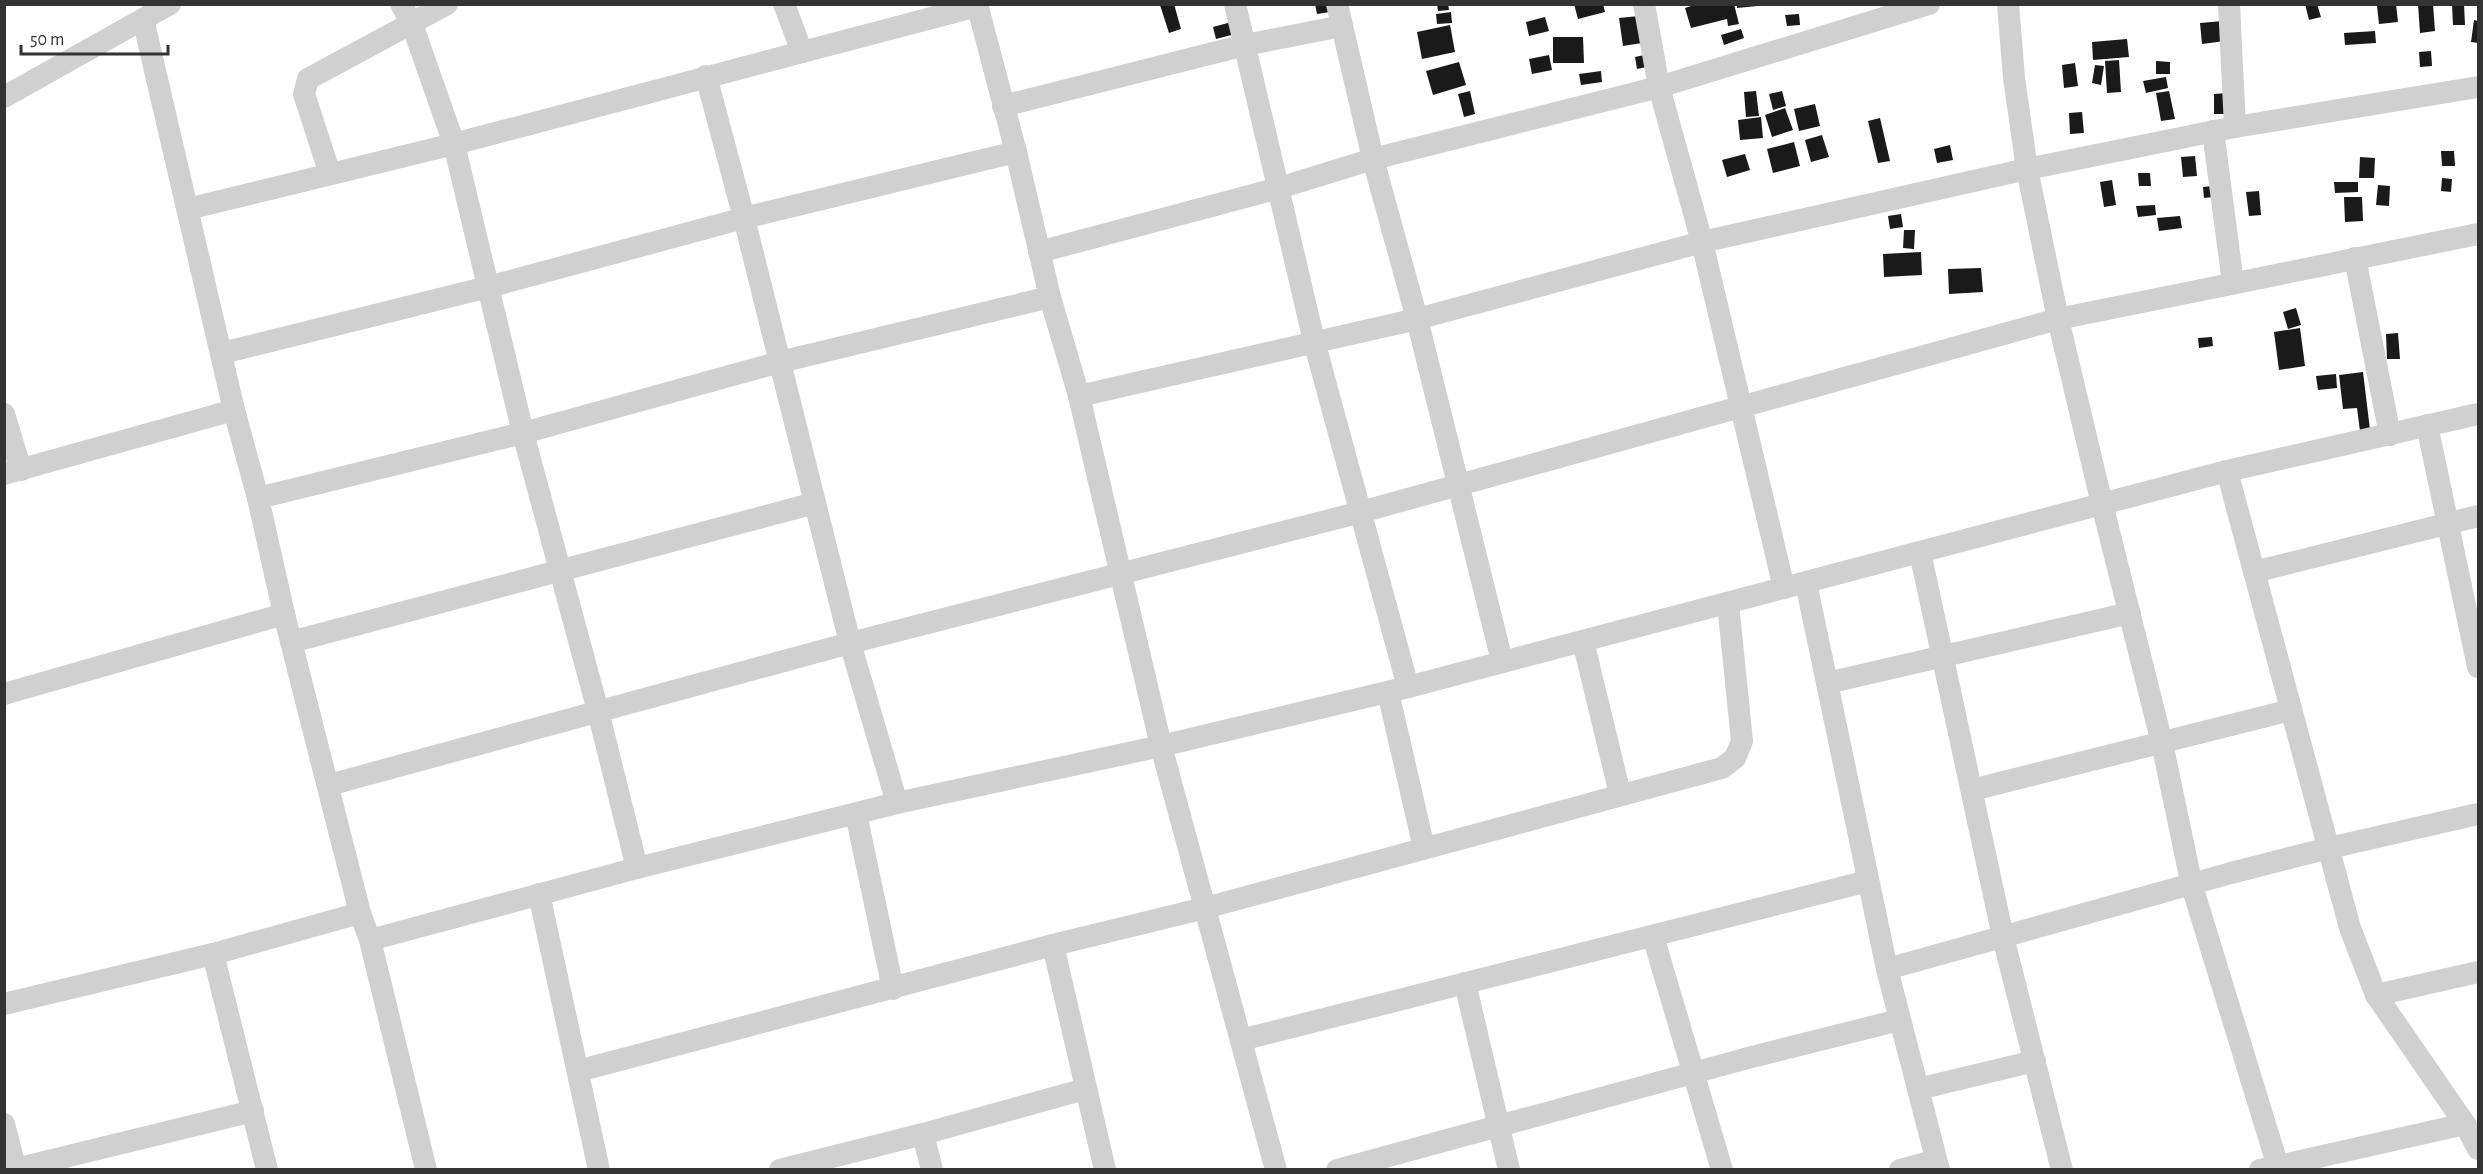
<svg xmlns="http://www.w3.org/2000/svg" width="2483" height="1174" viewBox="0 0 2483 1174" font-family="'Alegreya Sans',sans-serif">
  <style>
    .building { fill: #1a1a1a }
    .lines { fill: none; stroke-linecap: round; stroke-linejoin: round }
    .minor { stroke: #d0d0d0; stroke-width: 22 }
  </style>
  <rect width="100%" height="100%" fill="#fff"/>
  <g class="building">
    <polygon points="1174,4 1181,29 1169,33 1160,5"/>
    <polygon points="1315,4 1328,4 1330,12 1317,14"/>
    <polygon points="1437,4 1448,4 1449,10 1438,11"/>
    <polygon points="1574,4 1603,4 1605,12 1578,19"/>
    <polygon points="1697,4 1734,4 1739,24 1728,26 1727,19 1691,28 1685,8"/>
    <polygon points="1737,4 1756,4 1757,6 1737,8"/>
    <polygon points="2305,4 2317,4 2321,17 2309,20"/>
    <polygon points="2396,4 2398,22 2379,24 2377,6"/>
    <polygon points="2418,4 2433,4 2435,31 2420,33"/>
    <polygon points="2452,4 2464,4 2465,25 2453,25"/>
    <polygon points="1451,12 1452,23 1437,24 1436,14"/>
    <polygon points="1799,14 1800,25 1787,26 1785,15"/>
    <polygon points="1639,16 1642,43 1623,46 1619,18"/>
    <polygon points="1545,17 1549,31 1529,36 1526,22"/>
    <polygon points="1239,20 1243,32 1216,39 1213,27"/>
    <polygon points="2474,20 2478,21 2478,43 2471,42"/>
    <polygon points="2223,21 2225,41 2202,44 2200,23"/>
    <polygon points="1450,25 1455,52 1422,59 1417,32"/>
    <polygon points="1741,29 1744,38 1724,45 1721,35"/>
    <polygon points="2375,31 2376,43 2345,45 2344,33"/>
    <polygon points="1553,37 1583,37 1584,63 1553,63"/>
    <polygon points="2127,39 2129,57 2093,60 2092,42"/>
    <polygon points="2431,51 2432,66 2420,67 2419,52"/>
    <polygon points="1649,54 1651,66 1637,69 1635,57"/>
    <polygon points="1549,55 1552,70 1532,74 1529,59"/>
    <polygon points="2119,60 2121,92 2107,93 2105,61"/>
    <polygon points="2156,61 2170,62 2170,74 2156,74"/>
    <polygon points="1459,62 1466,85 1433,95 1426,71"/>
    <polygon points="2075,63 2078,86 2064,88 2062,65"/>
    <polygon points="2095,65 2104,66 2101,85 2092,83"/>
    <polygon points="1601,71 1602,82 1581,85 1579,74"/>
    <polygon points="2166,77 2168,88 2146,93 2143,81"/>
    <polygon points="1470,91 1475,114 1464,117 1458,94"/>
    <polygon points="1756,91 1759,116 1746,117 1744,92"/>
    <polygon points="1782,91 1786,106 1773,110 1769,94"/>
    <polygon points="2169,91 2175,119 2161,121 2156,93"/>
    <polygon points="2228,93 2228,114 2214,114 2214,94"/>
    <polygon points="1815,104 1820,126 1799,131 1794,109"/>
    <polygon points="1785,108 1793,130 1772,137 1765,115"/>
    <polygon points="2082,112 2084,133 2070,134 2069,113"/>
    <polygon points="1761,117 1763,138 1740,140 1738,120"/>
    <polygon points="1880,118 1890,161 1878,163 1868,121"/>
    <polygon points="1822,135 1829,157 1811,162 1805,140"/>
    <polygon points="1794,142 1800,166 1773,173 1767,149"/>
    <polygon points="1950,145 1953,160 1937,163 1934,149"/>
    <polygon points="2441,151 2454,151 2455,166 2442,166"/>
    <polygon points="1745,154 1750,170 1727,177 1722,160"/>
    <polygon points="2195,156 2197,176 2183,177 2181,157"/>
    <polygon points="2360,157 2375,158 2374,178 2359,178"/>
    <polygon points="2138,173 2150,173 2151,186 2139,186"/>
    <polygon points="2442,178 2452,179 2451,192 2441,191"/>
    <polygon points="2112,180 2116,205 2104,207 2100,182"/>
    <polygon points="2334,182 2358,182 2358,192 2335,193"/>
    <polygon points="2229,184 2231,195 2204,198 2203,187"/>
    <polygon points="2378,185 2390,186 2389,206 2376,205"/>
    <polygon points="2259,191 2261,215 2249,216 2246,192"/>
    <polygon points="2344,197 2362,197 2363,221 2345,222"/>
    <polygon points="2155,205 2156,215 2138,217 2136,206"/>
    <polygon points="1901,214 1903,227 1890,229 1888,216"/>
    <polygon points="2180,216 2182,228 2159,231 2157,218"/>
    <polygon points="1904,230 1915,230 1914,249 1903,248"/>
    <polygon points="1921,252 1922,275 1884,277 1883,254"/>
    <polygon points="1981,268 1983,292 1949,294 1948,269"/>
    <polygon points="2296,308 2301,325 2288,329 2283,312"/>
    <polygon points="2300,328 2305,366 2279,370 2274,332"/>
    <polygon points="2398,333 2400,359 2387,359 2386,334"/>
    <polygon points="2212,337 2213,346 2199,348 2198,338"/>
    <polygon points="2363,372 2371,438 2361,439 2357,408 2343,409 2339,375"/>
    <polygon points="2336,374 2337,388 2318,390 2316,376"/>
  </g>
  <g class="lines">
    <g class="minor">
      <polyline points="401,4 412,24 454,144 523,433 598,711 637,868"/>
      <polyline points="784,4 802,52"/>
      <polyline points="977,4 1016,152 1050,297 1079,396 1161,746 1276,1170"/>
      <polyline points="1235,4 1314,341 1408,687"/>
      <polyline points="1337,4 1373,159 1417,319 1502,661"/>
      <polyline points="1644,4 1659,87 1702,242 1784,588"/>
      <polyline points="2008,4 2014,78 2027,169 2058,319 2102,504 2162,743 2192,886 2279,1170"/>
      <polyline points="2229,4 2235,127"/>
      <polyline points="143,19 234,410 258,498 284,614 360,913 370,940 426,1170"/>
      <polyline points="706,76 744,218 850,643 897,803"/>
      <polyline points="4,97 170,4"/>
      <polyline points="1003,106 1245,45 1342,26"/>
      <polyline points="2213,131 2233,283"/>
      <polyline points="330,174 304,94 308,79 447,4"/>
      <polyline points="188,209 454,144 977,6"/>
      <polyline points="1039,252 1279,188 1373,159 1659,87 1929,4"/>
      <polyline points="2355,258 2390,435"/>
      <polyline points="222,353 488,287 744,218 1016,152"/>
      <polyline points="1079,396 1417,319 1702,242 2027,169 2235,127 2478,87"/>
      <polyline points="4,414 21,470"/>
      <polyline points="2427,425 2478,667"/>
      <polyline points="2227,471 2350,928 2376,995 2465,1124 2478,1149"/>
      <polyline points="4,474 234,410"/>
      <polyline points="258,498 523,433 780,362 1050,297"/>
      <polyline points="1920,552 2003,937 2062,1170"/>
      <polyline points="2254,572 2478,516"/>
      <polyline points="1806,583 1887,969 1939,1170"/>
      <polyline points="1583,641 1620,794"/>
      <polyline points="291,642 815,503"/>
      <polyline points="1827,683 2130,613"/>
      <polyline points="1388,692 1424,848"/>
      <polyline points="4,694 284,614"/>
      <polyline points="329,785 850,643 1361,512 2058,319 2478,234"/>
      <polyline points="1972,790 2291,710"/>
      <polyline points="856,814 893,989"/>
      <polyline points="539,894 599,1170"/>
      <polyline points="1653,936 1722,1170"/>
      <polyline points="370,940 637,868 897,803 1161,746 1408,687 2227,471 2478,414"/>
      <polyline points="1053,945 1105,1170"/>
      <polyline points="213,954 267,1170"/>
      <polyline points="1887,969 2231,873 2329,848 2478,814"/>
      <polyline points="1465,983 1509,1170"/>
      <polyline points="2376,995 2478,972"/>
      <polyline points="4,1004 213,954 360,913"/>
      <polyline points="1241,1040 1868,881"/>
      <polyline points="578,1071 1053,945 1205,908 1722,768 1735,758 1742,741 1728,604"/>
      <polyline points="1918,1089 2035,1061"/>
      <polyline points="4,1124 16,1170"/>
      <polyline points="923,1134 932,1170"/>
      <polyline points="16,1169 253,1111"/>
      <polyline points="780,1170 923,1134 1085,1089"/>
      <polyline points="1337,1170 1748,1058 1899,1020"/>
      <polyline points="1900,1170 1936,1160"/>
      <polyline points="2260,1170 2465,1124"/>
    </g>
  </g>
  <rect width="2483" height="1174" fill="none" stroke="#333333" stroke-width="12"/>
  <path d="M21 45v9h147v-9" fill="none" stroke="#333333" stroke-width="3"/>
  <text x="30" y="45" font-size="18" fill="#333333" stroke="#ffffff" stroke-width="4.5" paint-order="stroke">50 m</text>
</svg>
